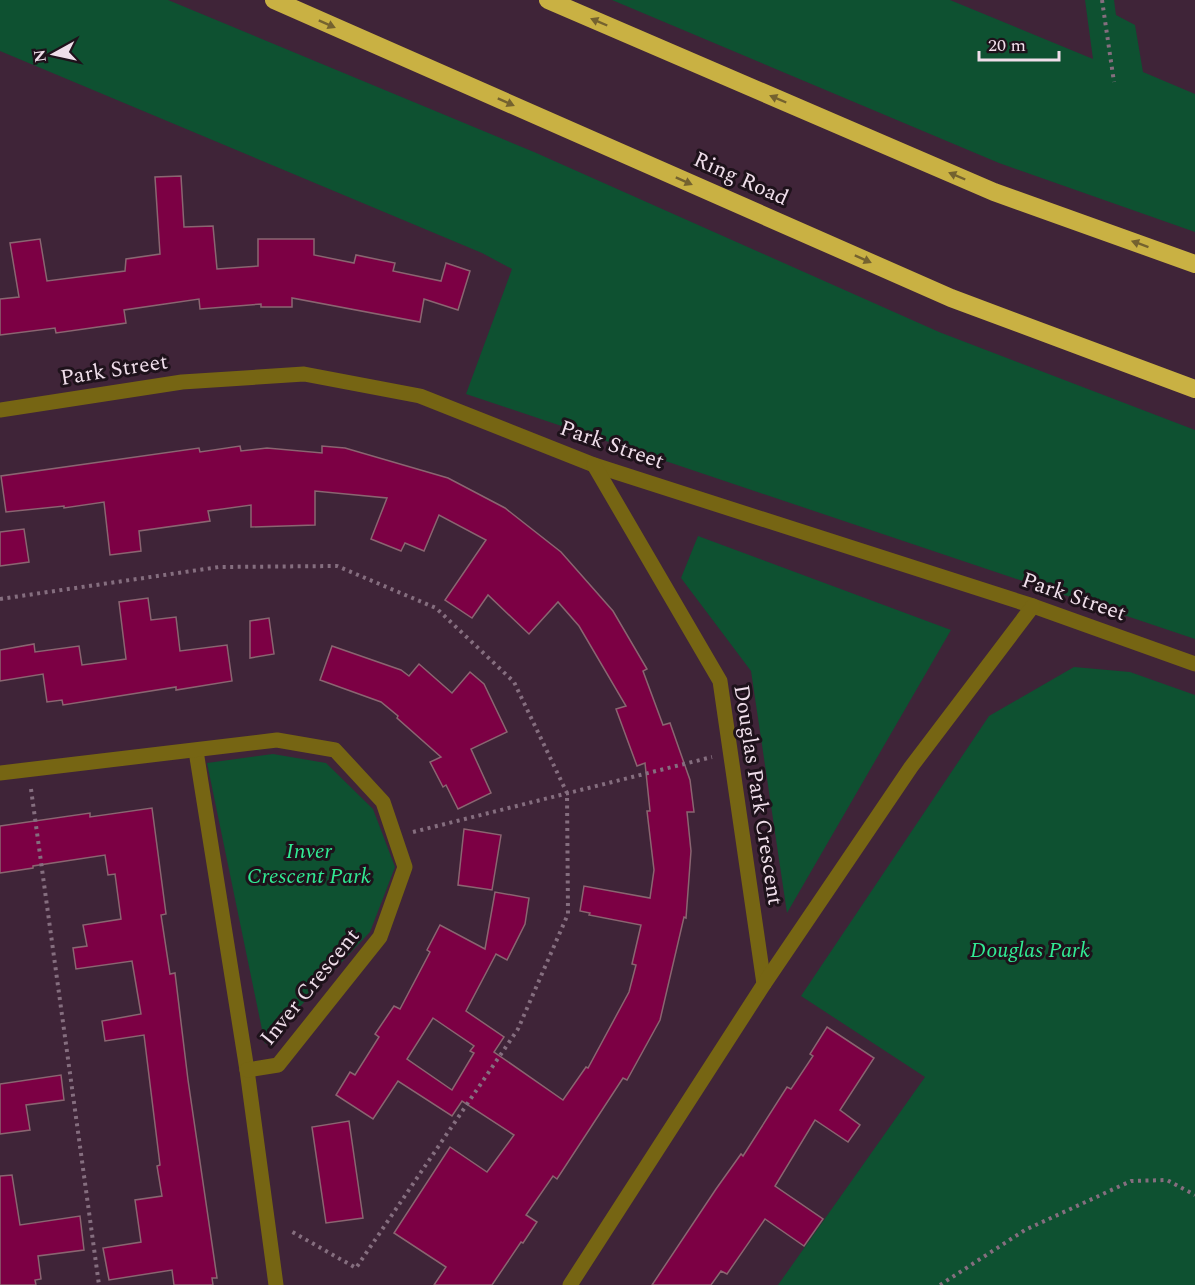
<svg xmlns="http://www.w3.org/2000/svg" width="1195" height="1285" viewBox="0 0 1195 1285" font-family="Spectral,serif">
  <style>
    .green { fill: #0e5131 }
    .building { fill: #7c0044; stroke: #8a6571; stroke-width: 1.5; fill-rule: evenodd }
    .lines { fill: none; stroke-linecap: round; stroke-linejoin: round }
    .path { stroke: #856e7f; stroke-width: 4; stroke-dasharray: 3 4.5; stroke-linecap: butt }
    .minor { stroke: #766513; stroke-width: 15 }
    .highway { stroke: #c9b143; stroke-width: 18 }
    .oneway { fill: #74622f }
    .labels { text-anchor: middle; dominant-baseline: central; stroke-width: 6; stroke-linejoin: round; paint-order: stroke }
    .street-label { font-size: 22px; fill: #efdeea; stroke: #1e121b }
    .park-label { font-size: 22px; font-style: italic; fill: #31eb94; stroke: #1e121b }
  </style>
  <rect width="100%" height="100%" fill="#3f2438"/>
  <g class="green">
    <polygon points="0,0 168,0 534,152 939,332 1195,430 1195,639 466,394 512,269 482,253 0,51"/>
    <polygon points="612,0 950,0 1093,59 1085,0 1114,0 1116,15 1135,25 1143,72 1195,94 1195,232 999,163"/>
    <polygon points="698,536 951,630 787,913 751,671 681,578"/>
    <polygon points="1074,667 1130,672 1195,695 1195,1285 778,1285 925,1077 801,996 989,716"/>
    <polygon points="273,754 326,763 373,809 395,867 370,932 265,1044 207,763"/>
  </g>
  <g class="building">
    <polygon points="181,176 184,227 213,226 217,269 258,266 258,239 314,239 314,255 354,263 356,255 395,263 393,271 441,281 446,263 470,271 458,310 424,299 420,322 292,298 292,307 261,307 261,304 200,309 199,299 124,310 126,323 56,333 55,328 0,335 0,299 19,297 10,243 40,239 47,281 125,271 126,259 160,254 155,177"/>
    <path d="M240,446l1,5 26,-3 55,5v-7l23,2 103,30 57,30 56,44 52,59 34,58 -4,2 20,54 7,-2 20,57 4,32h-7l4,39 -5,67 -2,-1 -24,103 -33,60 -4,-2 -66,101 -4,-3 -27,39 11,7 -14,21 -2,-1 -29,43h-58l12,-18 -52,-34 56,-86 37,25 27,-37 -52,-34 -10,15 -54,-35 -25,38 -37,-24 14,-23 5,3 24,-38 -4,-3 19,-28 6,3 30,-57 -3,-2 13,-25 45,24 10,-57 34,6 -4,26 -18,36 -11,-6 -30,57 38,26 -10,15 69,48 23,-33 2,1 41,-76 7,-27 -4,-1 9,-39 -52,-10 1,-2 -10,-2 4,-25 66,12 4,-28 -7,-59h3l-5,-48 -8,3 -21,-57 10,-3 -47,-80 -21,-24 -29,32 -41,-39 -16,23 -27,-18 41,-60 -47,-25 -15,36 -19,-8 -4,8 -30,-12 16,-41 -72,-7v34l-64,2v-22l-43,6 2,10 -71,10 2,20 -31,4 -6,-53 -40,6v-2l-58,6 -5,-36 198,-28 1,4zM433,1018l41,28 -4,5 4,2 -22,37 -45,-31z"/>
    <polygon points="24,529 29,562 0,566 0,532"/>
    <polygon points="148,598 151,620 176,617 180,651 227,645 232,681 176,690 176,687 63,705 62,700 47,702 43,674 0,681 0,650 34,644 35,652 79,646 82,665 126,659 119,602"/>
    <polygon points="269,618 274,654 250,658 250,621"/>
    <polygon points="332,646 401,670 409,676 419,664 452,693 470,672 484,684 507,732 471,749 491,793 458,809 446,785 443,787 430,762 441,757 397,718 398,716 381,702 320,680"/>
    <polygon points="152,808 166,914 161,915 170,974 175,973 188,1080 217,1278 212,1278 213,1285 174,1285 172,1270 109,1280 103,1248 141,1242 135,1200 162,1196 157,1166 160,1165 144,1035 105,1041 102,1021 141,1014 132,961 76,969 73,948 87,946 83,925 121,919 115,874 108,875 105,855 33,866 33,868 0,873 0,826 90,813 90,817"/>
    <polygon points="464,829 501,835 492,890 458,885"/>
    <polygon points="827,1027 874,1058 840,1110 860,1125 848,1142 815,1120 775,1186 823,1219 804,1246 765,1219 727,1274 721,1271 711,1285 652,1285 716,1189 741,1154 743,1156 787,1087 791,1089 813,1056 810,1054"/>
    <polygon points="61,1075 64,1100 26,1105 30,1130 0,1134 0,1084"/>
    <polygon points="349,1121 363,1218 326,1223 312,1127"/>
    <polygon points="12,1175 20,1225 80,1216 84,1250 38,1256 41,1279 35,1280 36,1285 0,1285 0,1176"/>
  </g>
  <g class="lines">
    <g class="path">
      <polyline points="1102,0 1114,82"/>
      <polyline points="0,599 219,567 337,566 436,608 514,682 567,793 568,914 518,1029 356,1268 289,1230"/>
      <polyline points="31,789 99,1285"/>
      <polyline points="413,832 712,757"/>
      <polyline points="940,1285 1025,1230 1131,1181 1167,1180 1195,1195"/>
    </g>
    <g class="minor">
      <polyline points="0,410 182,382 304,374 420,396 594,465 1033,606 1195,664"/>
      <polyline points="594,465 720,681 764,984"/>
      <polyline points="196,751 247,1070 276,1285"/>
      <polyline points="0,773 277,740 335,750 383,802 405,867 380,937 278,1065 247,1070"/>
      <polyline points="570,1285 764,984 911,767 1033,606"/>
    </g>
    <g class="highway">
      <polyline points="274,0 951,298 1195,389"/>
      <polyline points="548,0 994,192 1195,264"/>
    </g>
  </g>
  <defs><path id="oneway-solid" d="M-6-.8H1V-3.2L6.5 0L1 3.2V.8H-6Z" transform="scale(1.5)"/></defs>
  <g class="oneway">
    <use href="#oneway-solid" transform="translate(599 22) rotate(-157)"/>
    <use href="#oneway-solid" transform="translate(327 24) rotate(24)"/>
    <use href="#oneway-solid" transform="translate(778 99) rotate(-157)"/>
    <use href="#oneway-solid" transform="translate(506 102) rotate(24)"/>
    <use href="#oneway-solid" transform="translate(957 176) rotate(-157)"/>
    <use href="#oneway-solid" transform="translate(684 181) rotate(24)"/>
    <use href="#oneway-solid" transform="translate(1140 244) rotate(-160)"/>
    <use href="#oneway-solid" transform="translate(863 259) rotate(24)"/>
  </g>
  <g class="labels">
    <g class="street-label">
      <text transform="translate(741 179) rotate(24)">Ring Road</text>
      <text transform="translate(114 370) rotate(-9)">Park Street</text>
      <text transform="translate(612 445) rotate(19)">Park Street</text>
      <text transform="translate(1074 597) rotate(19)">Park Street</text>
      <text transform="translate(758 795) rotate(81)">Douglas Park Crescent</text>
      <text transform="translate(310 987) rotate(-51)">Inver Crescent</text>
    </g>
    <g class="park-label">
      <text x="309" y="851">Inver<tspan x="309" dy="25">Crescent Park</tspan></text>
      <text x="1030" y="950">Douglas Park</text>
    </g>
  </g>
  <g transform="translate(54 54) rotate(262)" stroke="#1e121b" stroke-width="4.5" paint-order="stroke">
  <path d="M0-4.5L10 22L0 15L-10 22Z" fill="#efdeea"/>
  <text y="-9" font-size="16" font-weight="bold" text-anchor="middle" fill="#efdeea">N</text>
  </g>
  <path d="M979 51v9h80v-9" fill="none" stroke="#efdeea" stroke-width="3"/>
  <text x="988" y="51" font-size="18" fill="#efdeea" stroke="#1e121b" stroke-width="4.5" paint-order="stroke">20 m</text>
</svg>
